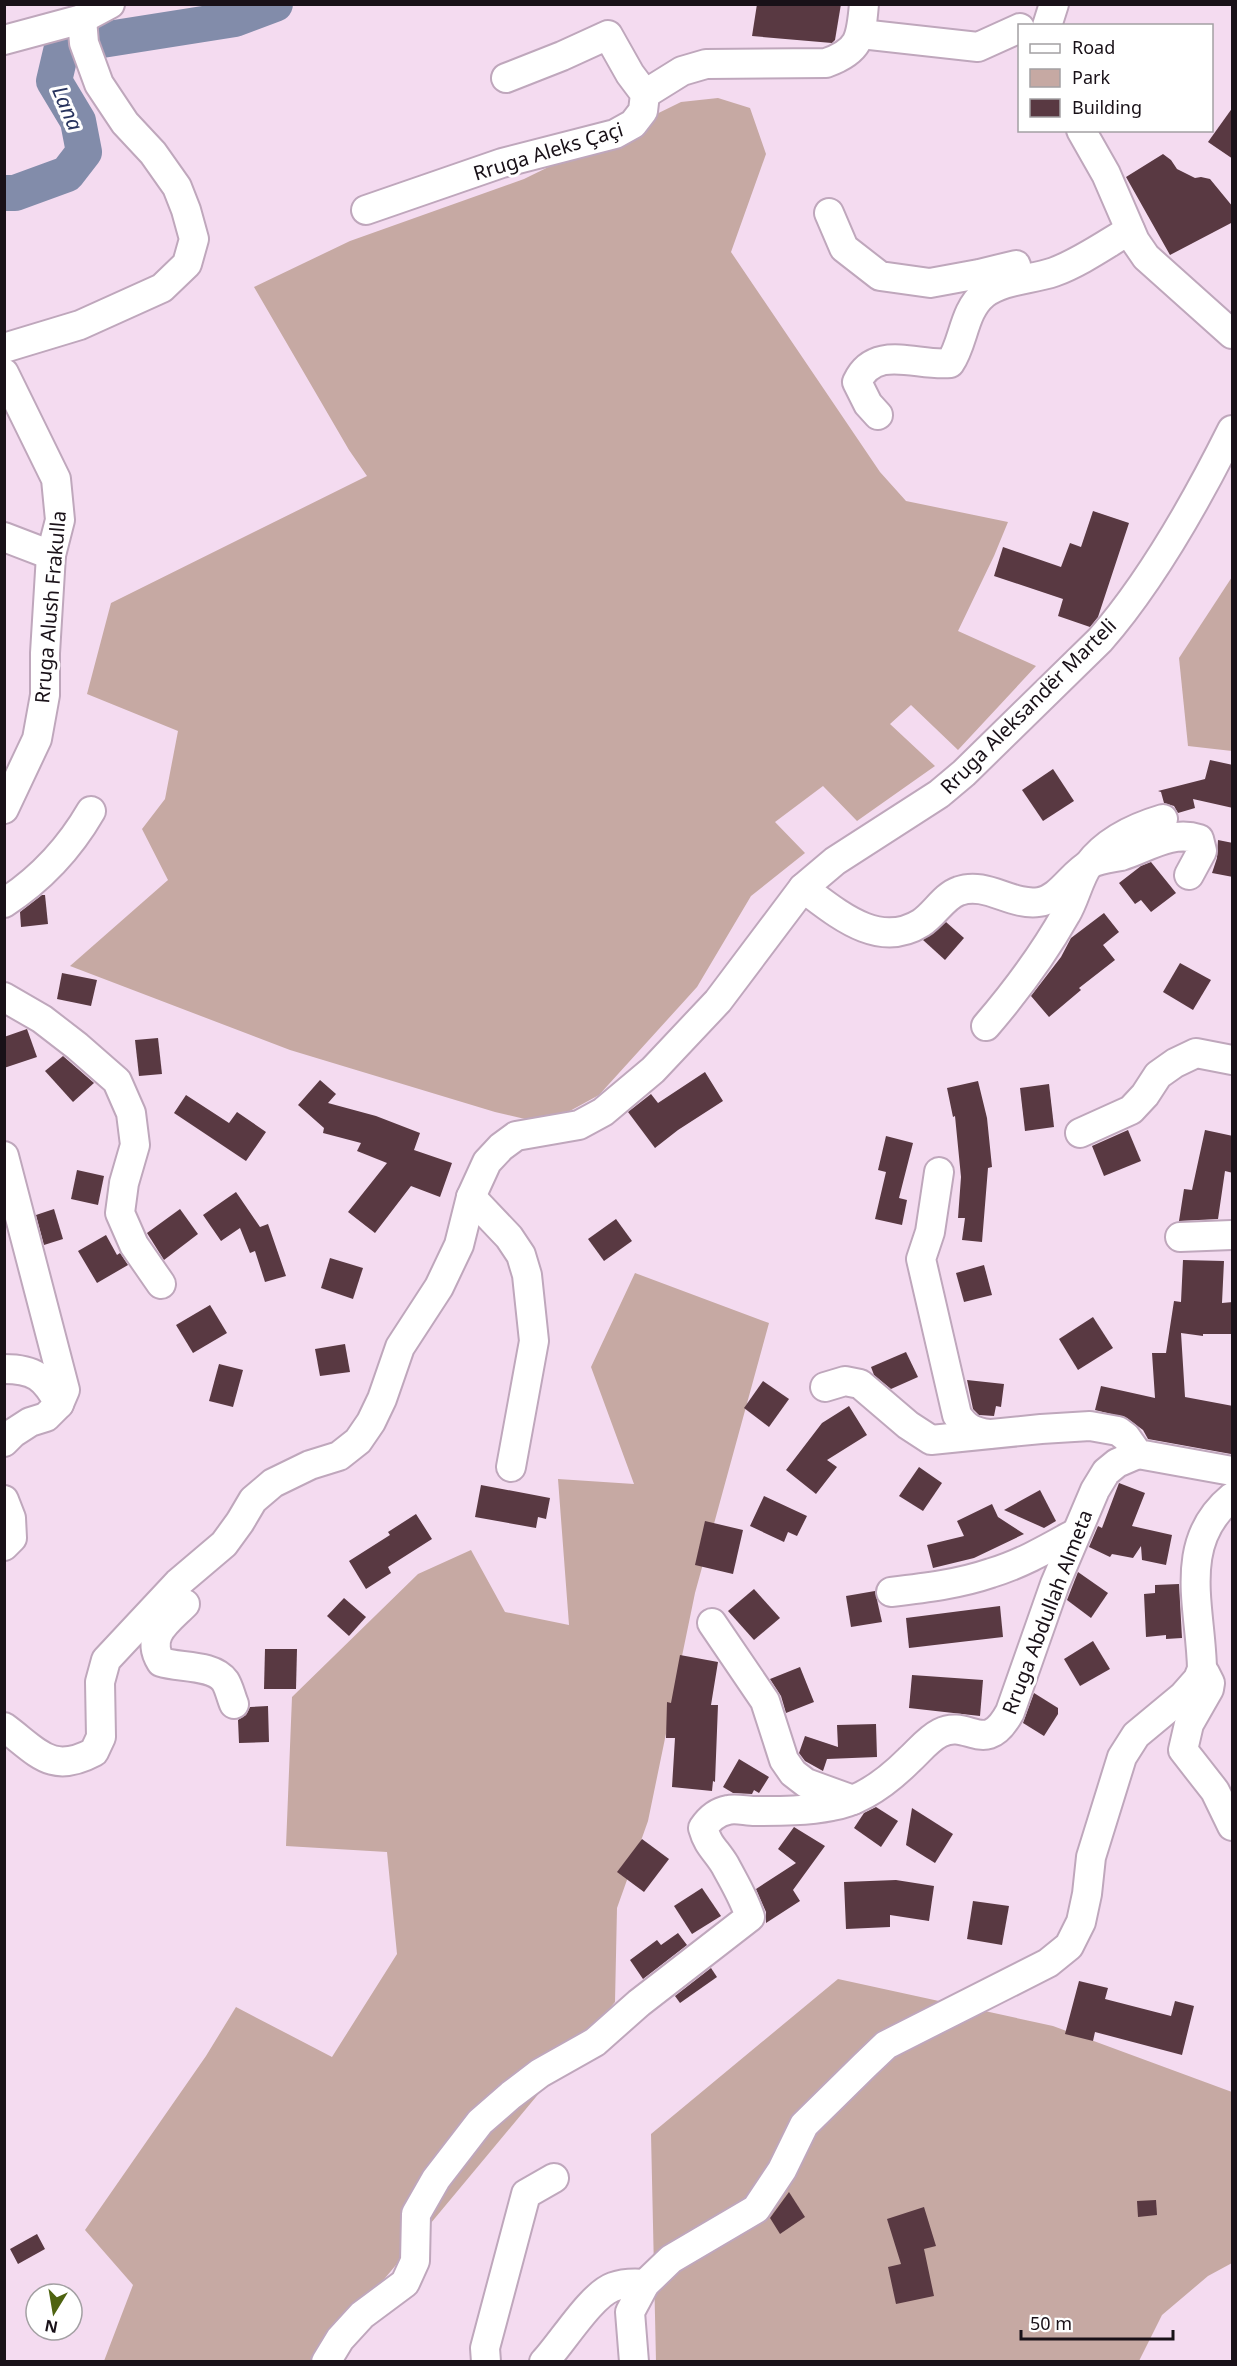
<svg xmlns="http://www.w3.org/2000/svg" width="1237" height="2366" viewBox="0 0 1237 2366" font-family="'Noto Sans',sans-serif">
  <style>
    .green { fill: #c6a9a3 }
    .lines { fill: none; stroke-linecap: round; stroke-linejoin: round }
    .river { stroke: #828caa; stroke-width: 36 }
    .building { fill: #593942 }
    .minor-casing { stroke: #bfa7bc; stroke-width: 32 }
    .minor { stroke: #fff; stroke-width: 28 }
    .labels { text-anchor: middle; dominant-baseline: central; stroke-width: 6; stroke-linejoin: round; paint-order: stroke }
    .street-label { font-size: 20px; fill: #191118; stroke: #fff }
    .water-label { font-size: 21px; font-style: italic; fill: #28345e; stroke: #fff }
  </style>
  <rect width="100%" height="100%" fill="#f4dbf0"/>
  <g class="green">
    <polygon points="718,98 750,108 766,154 731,252 880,472 906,501 1008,522 994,556 958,631 1036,666 958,750 911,705 890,724 935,766 857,821 823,786 775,822 805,853 751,896 697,987 599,1095 557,1118 542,1123 495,1112 290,1050 70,966 168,880 142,829 165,799 178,731 87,694 111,603 367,476 349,450 254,287 350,241 524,179 681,102"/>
    <polygon points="1232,577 1232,751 1188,746 1179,658"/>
    <polygon points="635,1273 769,1323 695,1593 648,1821 617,1908 615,2002 331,2343 330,2361 104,2361 133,2285 85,2230 206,2056 236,2007 332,2057 397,1954 387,1852 286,1846 292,1697 418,1574 471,1550 505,1612 569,1625 558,1479 634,1484 591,1367"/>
    <polygon points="838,1979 1053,2026 1232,2092 1232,2263 1208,2276 1162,2315 1139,2361 656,2361 651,2134"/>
  </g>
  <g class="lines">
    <g class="river">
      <polyline points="102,40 235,19 275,4"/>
      <polyline points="4,193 15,193 67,174 84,152 78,121 54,81 62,47 66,46"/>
    </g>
  </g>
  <g class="building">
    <polygon points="757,4 841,4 835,40 832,43 752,36"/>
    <polygon points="1233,107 1233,159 1208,142"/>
    <polygon points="1163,154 1171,160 1177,169 1195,178 1201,177 1210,179 1233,207 1233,222 1170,255 1126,177"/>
    <polygon points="1093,511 1129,523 1098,617 1090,627 1058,616 1063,599 994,576 1003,547 1061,567 1070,543 1081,547"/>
    <polygon points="1210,760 1233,765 1233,808 1193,799 1195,808 1178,813 1174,806 1164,803 1161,792 1158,791 1205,779"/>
    <polygon points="1053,769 1074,801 1043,821 1022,790"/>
    <polygon points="1218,840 1233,843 1233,877 1212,873 1217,858"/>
    <polygon points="1151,862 1176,893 1151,912 1141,900 1135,904 1119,883 1141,866"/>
    <polygon points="42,895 45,895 48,924 21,927 20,912"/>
    <polygon points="1104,913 1119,932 1103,945 1115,960 1079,988 1081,990 1049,1017 1031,996 1061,957 1071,938"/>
    <polygon points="946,922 964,938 945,960 923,940"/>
    <polygon points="1180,963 1211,980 1193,1010 1163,992"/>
    <polygon points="62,973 97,980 91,1006 57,999"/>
    <polygon points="27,1029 37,1057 4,1068 4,1037"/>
    <polygon points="158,1038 162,1074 139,1076 135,1040"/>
    <polygon points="63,1056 94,1083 73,1102 45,1071"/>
    <polygon points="705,1072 723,1101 678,1130 655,1148 628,1112 651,1094 658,1103"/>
    <polygon points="320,1080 336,1094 328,1103 376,1116 420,1133 414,1150 452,1163 440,1197 411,1186 375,1233 348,1212 387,1163 357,1151 361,1143 323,1133 324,1128 298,1105"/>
    <polygon points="978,1081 987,1118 992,1167 988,1168 982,1242 962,1240 965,1218 958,1218 961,1177 955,1116 953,1117 947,1088"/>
    <polygon points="1049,1084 1054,1127 1025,1131 1020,1088"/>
    <polygon points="186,1095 229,1123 237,1112 266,1132 246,1161 174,1113"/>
    <polygon points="1128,1130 1141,1161 1104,1176 1092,1146"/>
    <polygon points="1205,1130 1233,1136 1233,1173 1225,1171 1218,1219 1179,1221 1184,1189 1192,1190"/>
    <polygon points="886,1136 913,1143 899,1198 907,1200 902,1225 875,1219 886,1172 878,1170"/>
    <polygon points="77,1170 104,1176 98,1205 71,1199"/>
    <polygon points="236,1192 260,1227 268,1224 286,1276 265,1282 255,1251 250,1253 240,1228 221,1241 203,1215"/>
    <polygon points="54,1209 63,1239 44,1245 36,1215"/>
    <polygon points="180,1209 198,1234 164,1260 147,1233"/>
    <polygon points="616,1219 632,1241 604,1261 588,1239"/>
    <polygon points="106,1235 117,1255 120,1253 128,1265 97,1283 78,1251"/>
    <polygon points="330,1258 363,1268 353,1299 321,1288"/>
    <polygon points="1183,1260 1224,1261 1222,1303 1233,1302 1233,1334 1203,1334 1203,1336 1181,1333 1185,1397 1233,1406 1231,1454 1148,1439 1143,1430 1127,1418 1095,1410 1101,1386 1155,1398 1152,1353 1166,1353 1174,1301 1181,1302"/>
    <polygon points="984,1265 992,1295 964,1302 956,1273"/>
    <polygon points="210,1305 227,1333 193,1353 176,1325"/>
    <polygon points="1093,1317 1113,1348 1078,1370 1059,1339"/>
    <polygon points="345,1344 350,1372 320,1376 315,1349"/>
    <polygon points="906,1352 918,1377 891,1389 874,1375 871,1367"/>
    <polygon points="219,1364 243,1370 233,1407 209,1401"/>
    <polygon points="967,1380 1004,1384 1001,1407 996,1406 994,1416 979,1415 973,1409"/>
    <polygon points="763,1381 789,1399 769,1427 744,1408"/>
    <polygon points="849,1406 867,1435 827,1460 837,1467 816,1494 786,1470 822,1423"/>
    <polygon points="919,1467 942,1483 923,1511 899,1496"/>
    <polygon points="1119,1483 1145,1493 1132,1526 1172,1535 1166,1565 1142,1560 1141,1546 1133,1558 1112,1554 1110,1557 1089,1547 1098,1526 1102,1528"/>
    <polygon points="481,1485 550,1498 546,1519 538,1517 536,1528 475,1517"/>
    <polygon points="1040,1490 1056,1521 1044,1528 1004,1510"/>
    <polygon points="764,1496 807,1516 797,1536 788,1532 784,1542 750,1526"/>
    <polygon points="992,1504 998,1517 1024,1534 974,1558 933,1568 927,1545 964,1536 957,1521"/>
    <polygon points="416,1514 432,1539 388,1567 391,1573 366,1589 349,1561 390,1535 388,1532"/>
    <polygon points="705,1521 743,1530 733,1574 695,1565"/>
    <polygon points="1078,1572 1108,1593 1091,1618 1067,1600"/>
    <polygon points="1179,1584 1182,1638 1166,1639 1166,1635 1146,1637 1144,1594 1155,1593 1155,1585"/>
    <polygon points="754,1589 780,1618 754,1640 728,1611"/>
    <polygon points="875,1591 882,1622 851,1627 846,1596"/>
    <polygon points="344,1598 366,1617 349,1636 327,1616"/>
    <polygon points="1000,1606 1003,1637 909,1648 906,1618"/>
    <polygon points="1093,1641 1110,1669 1080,1686 1064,1659"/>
    <polygon points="265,1649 297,1649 296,1689 264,1689"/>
    <polygon points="680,1655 718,1662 711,1705 718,1705 715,1782 713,1781 712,1791 672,1787 675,1738 666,1738 667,1702 671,1703"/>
    <polygon points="800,1667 814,1702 786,1713 781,1696 770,1679"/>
    <polygon points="912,1675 983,1680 980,1716 909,1708"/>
    <polygon points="1034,1693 1058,1708 1058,1714 1044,1736 1023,1723"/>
    <polygon points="268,1706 269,1742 239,1743 238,1720 246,1715 250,1707"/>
    <polygon points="876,1724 877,1757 827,1759 823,1771 805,1761 799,1753 805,1736 838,1747 837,1725"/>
    <polygon points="739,1759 769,1777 759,1793 754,1790 752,1794 733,1793 723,1787"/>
    <polygon points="876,1807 898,1821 881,1847 854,1828 864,1813"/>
    <polygon points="912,1808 953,1834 935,1863 906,1845"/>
    <polygon points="794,1827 825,1846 793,1890 800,1901 766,1923 766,1912 756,1889 796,1863 778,1849"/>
    <polygon points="642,1839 669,1859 644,1892 617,1872"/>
    <polygon points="896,1880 934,1886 929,1921 890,1915 890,1927 846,1929 844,1882"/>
    <polygon points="702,1888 721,1916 692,1934 674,1906"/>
    <polygon points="973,1901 1009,1906 1002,1945 967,1939"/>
    <polygon points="678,1933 687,1945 643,1979 630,1960 657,1940 661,1945"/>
    <polygon points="711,1968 717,1977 680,2003 675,1996"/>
    <polygon points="1079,1981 1108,1988 1105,1999 1171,2016 1175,2001 1194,2006 1182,2055 1095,2032 1093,2041 1065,2034"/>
    <polygon points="789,2192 805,2217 780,2234 770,2218"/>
    <polygon points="1156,2200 1157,2215 1138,2217 1137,2201"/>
    <polygon points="924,2207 936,2246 924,2249 934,2296 896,2304 888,2267 901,2264 887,2219"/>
    <polygon points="37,2234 45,2249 18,2264 10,2249"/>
  </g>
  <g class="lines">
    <defs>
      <g id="minor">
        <polyline points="1047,26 1054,4"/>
        <polyline points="861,34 978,47 1020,28"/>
        <polyline points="4,40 82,19 110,4"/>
        <path d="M645,94l37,-23 24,-7 120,-1c34,-12 35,-25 38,-59"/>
        <polyline points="1081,130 1106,174 1135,241 1146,257 1232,334"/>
        <polyline points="366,210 502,163 615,134 633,124 643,111 645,94 630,74 608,35 562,56 506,78"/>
        <polyline points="829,213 844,248 880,276 930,283 979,274 1016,265"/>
        <polyline points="4,348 80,325 162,288 187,264 194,239 186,210 177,187 153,153 125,123 99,84 84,43 82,19"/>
        <polyline points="4,373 56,479 60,520 51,555 45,653 45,695 37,739 4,809"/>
        <path d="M878,415l-10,-11 -11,-22c18,-39 61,-15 93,-19 14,-20 13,-52 34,-69 20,-15 47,-14 70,-22 27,-10 52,-28 76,-42"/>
        <polyline points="4,537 51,555"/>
        <path d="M803,888c34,25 75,62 118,35 13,-8 23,-27 38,-32 27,-10 52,15 80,11 21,-3 33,-29 51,-38 9,-5 21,-6 31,-8 26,-8 50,-26 78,-17l3,12 -13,24"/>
        <path d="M4,903c37,-24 65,-54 87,-92"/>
        <polyline points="4,997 42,1019 77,1046 117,1081 131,1113 135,1145 124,1183 120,1213 134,1245 161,1284"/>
        <path d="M986,1026c30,-35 57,-71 80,-112 9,-15 13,-36 23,-50 17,-23 47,-37 74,-45"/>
        <polyline points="1080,1133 1131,1110 1145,1095 1158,1075 1175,1063 1196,1053 1232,1060"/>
        <polyline points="4,1156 65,1390 59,1404 46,1417 30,1422 13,1433 4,1442"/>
        <path d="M939,1172l-9,60 -9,27 36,156c9,13 16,17 32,19"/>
        <polyline points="471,1197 509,1237 521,1255 527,1275 534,1341 511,1467"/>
        <polyline points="1180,1237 1232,1235"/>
        <path d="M4,1369c30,0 41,8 55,35"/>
        <polyline points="825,1387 845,1381 860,1384 908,1425 931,1440 1041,1429 1090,1426 1118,1431 1126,1437 1138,1454 1232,1471"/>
        <polyline points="4,1500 11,1518 12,1538 4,1546"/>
        <path d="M891,1592c34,-4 68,-8 100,-19 30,-9 56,-24 83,-39"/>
        <path d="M185,1604c-18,18 -40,32 -24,58 18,6 52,2 64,19 4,6 6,16 9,23"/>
        <polyline points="712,1623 765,1701 784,1760 793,1773 806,1783 853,1800"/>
        <polyline points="1205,1673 1210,1683 1209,1689 1189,1724 1183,1750 1215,1791 1232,1826"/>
        <path d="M4,1727c34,25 47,48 90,25l7,-15 -1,-55 6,-22 72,-77 46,-39 16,-22 13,-22 20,-17 37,-18 29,-9 19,-15 13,-19 11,-23 18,-52 39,-60 20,-42 12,-48 16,-35 14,-15 15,-11 63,-11 24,-13 50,-42 65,-69 85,-113 32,-27 104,-67 25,-21 136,-133c50,-57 98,-142 132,-210"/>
        <path d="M326,2362l14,-23 22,-24 43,-32 10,-22 1,-47 20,-35 44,-57 31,-27 29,-22 55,-31 44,-39 111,-86c-6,-19 -16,-35 -25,-52 -9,-15 -17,-19 -22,-37 6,-9 14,-16 25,-18 8,-2 18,1 27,1 26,0 52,0 77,-5 30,-5 57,-26 77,-46 10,-9 19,-21 31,-27 29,-15 45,25 70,-21l45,-128 40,-94 11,-18 11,-9 21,-9"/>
        <polyline points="486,2362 485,2348 526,2194 554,2178"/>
        <path d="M544,2362c18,-19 47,-67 69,-75 11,-4 22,-4 32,-3"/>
        <path d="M634,2362l-4,-50 15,-28 26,-25 85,-50 26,-39 22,-45 60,-59 22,-21 162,-82 21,-17 12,-24 6,-28 4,-37 31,-100 14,-22 47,-39 15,-17 4,-10c-1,-61 -26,-126 30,-172"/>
      </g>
    </defs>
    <use href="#minor" class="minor-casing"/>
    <use href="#minor" class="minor"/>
  </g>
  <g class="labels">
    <g class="street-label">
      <text transform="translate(548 151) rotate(-17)">Rruga Aleks Çaçi</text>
      <text transform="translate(50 607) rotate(-85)">Rruga Alush Frakulla</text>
      <text transform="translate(1028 706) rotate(-45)">Rruga Aleksandër Marteli</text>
      <text transform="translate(1047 1612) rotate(-69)">Rruga Abdullah Almeta</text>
    </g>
    <g class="water-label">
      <text transform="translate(68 108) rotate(67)">Lana</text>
    </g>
  </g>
  <rect width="1237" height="2366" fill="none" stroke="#191118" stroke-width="12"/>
  <rect x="1018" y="24" width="195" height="108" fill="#ffffff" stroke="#a3a0a3" stroke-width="1.5"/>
  <rect x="1030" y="44" width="30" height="9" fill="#ffffff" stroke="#a3a0a3" stroke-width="1.5"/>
  <text x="1072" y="54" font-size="18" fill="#191118">Road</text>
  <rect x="1030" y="69" width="30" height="18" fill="#c6a9a3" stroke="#a3a0a3" stroke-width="1.5"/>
  <text x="1072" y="84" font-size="18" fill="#191118">Park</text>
  <rect x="1030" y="99" width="30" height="18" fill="#593942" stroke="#a3a0a3" stroke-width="1.5"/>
  <text x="1072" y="114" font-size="18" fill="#191118">Building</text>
  <g transform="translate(54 2312) rotate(191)"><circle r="28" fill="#ffffff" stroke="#a3a0a3" stroke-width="1.5"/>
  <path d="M0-4.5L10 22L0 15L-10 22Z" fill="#4e6310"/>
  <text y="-9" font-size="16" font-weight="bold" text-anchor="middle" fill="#191118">N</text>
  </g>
  <path d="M1021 2330v9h152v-9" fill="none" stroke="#191118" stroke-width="3"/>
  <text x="1030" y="2330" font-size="18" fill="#191118" stroke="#ffffff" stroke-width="4.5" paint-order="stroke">50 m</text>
</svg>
